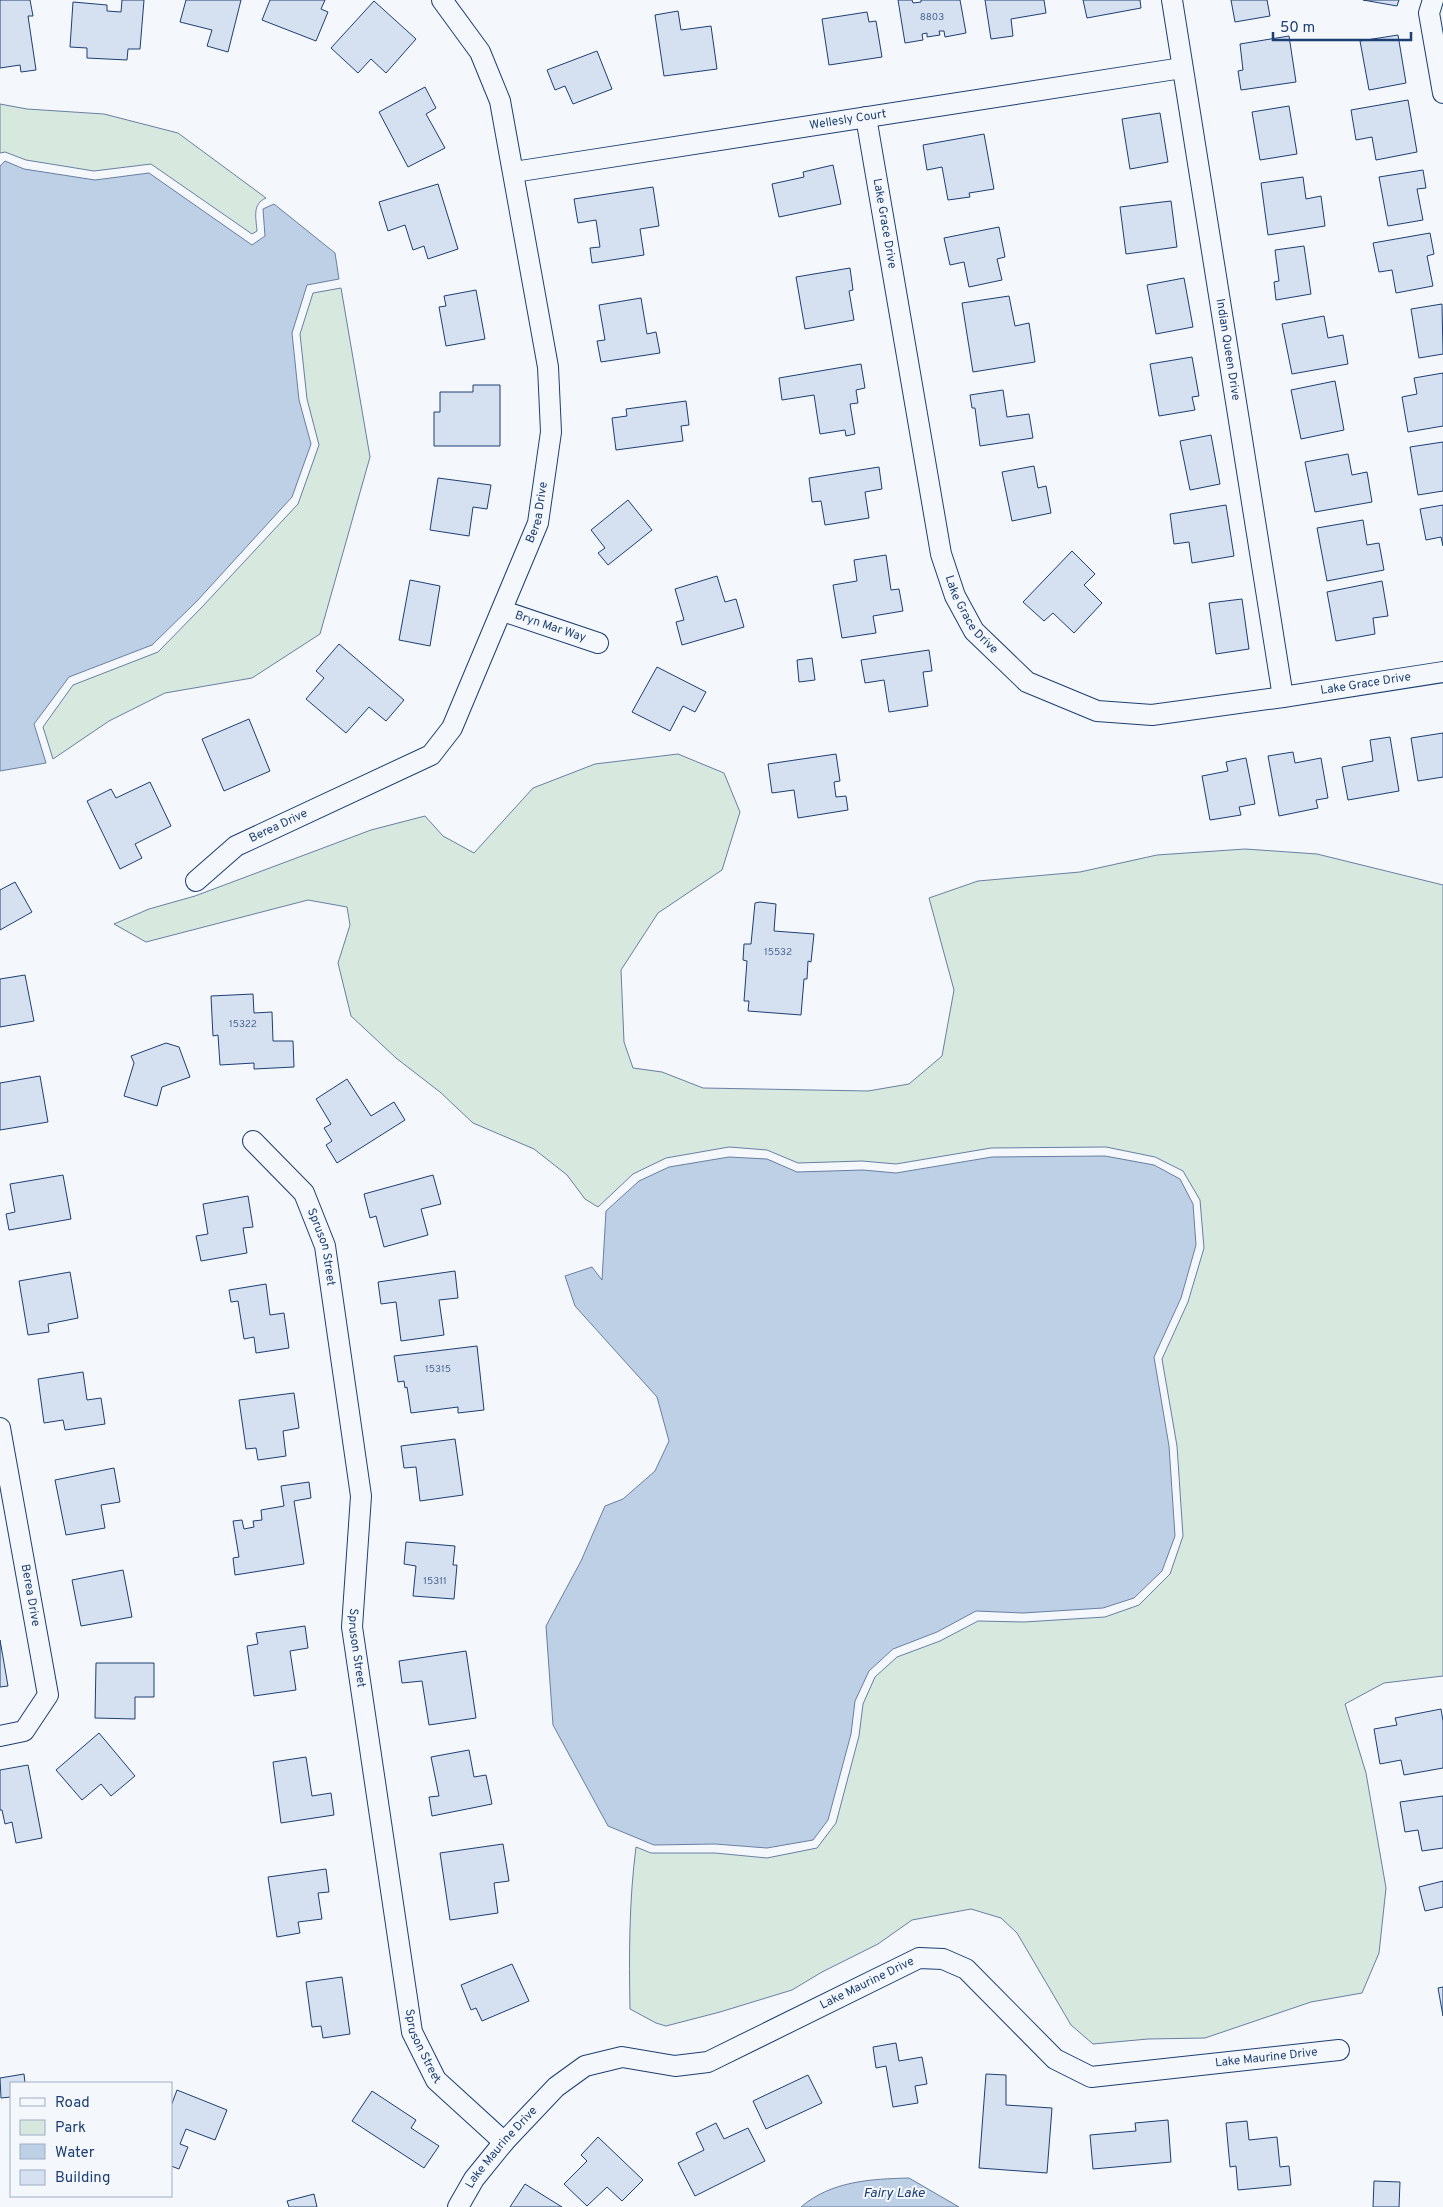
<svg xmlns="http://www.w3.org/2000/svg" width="1443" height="2207" viewBox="0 0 1443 2207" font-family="Overpass,sans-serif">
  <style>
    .green { fill: #d7e8df; stroke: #687fa3 }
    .water { fill: #bed0e5; stroke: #687fa3 }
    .building { fill: #d5e0f0; stroke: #1d3f73 }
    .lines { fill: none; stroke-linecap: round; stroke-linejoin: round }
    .minor-casing { stroke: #1d3f73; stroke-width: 22 }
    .minor { stroke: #f4f7fb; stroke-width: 20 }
    .labels { text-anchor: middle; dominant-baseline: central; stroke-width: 4; stroke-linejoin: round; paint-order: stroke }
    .number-label { font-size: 10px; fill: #4b6792 }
    .street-label { font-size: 12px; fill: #1d3f73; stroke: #f4f7fb }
    .water-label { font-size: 14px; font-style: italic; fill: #1d3f73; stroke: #f4f7fb }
  </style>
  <rect width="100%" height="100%" fill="#f4f7fb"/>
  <g class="green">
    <path d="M0,104l27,5 77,5 74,19 88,65c-14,6 -10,19 -9,33l-5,3 -101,-70 -57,7 -68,-11 -21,-8 -5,1z"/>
    <polygon points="341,288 370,457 320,634 252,678 165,693 109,721 53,759 43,727 73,685 158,652 202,607 298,504 319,445 307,399 300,334 313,293"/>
    <path d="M678,754l46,19 16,39 -18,58 -64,43 -37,57 3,72 9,26 29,4 41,16 165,3 41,-7 33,-28 12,-66 -25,-92 49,-17 102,-9 77,-17 88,-6 72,5 126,31v791l-59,7 -39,21 21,69 20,115 -7,65 -17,40 -51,9 -106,36 -57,1 -55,5 -22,-19 -54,-92 -16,-15 -30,-9 -59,11 -34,24 -56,28 -30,18 -72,22 -54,14 -10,-3 -26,-14c-1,-54 -1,-108 6,-162l15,6h64l52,5 50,-10 19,-25 23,-87 4,-32 12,-27 22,-20 43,-16 38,-20 46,1 81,-5 34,-12 31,-31 13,-38 -6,-90 -15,-87 26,-57 16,-54 -4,-48 -17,-29 -28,-14 -49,-10 -115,1 -95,16 -34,-3 -64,2 -31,-13 -38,-3 -63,11 -33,16 -35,33 -13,-8 -18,-24 -33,-26 -61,-26 -33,-31 -44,-34 -45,-42 -13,-53 12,-38 -3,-18 -39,-7 -162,42 -32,-18 35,-15 46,-13 176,-66 54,-14 18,20 31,17 59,-65 62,-24z"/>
  </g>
  <g class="water">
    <polygon points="5,161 24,169 95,180 149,173 252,245 265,236 263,209 274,204 335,253 339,279 307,285 292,333 299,400 311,444 292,497 197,601 152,645 69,677 34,724 46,763 0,771 0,166"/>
    <polygon points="1105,1156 1154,1165 1180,1179 1193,1204 1196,1245 1181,1298 1154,1357 1169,1446 1175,1536 1162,1571 1134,1598 1103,1608 1023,1613 976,1611 937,1632 893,1649 869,1671 855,1701 851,1734 828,1820 813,1840 767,1848 715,1844 654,1845 608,1826 553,1725 546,1626 581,1561 605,1506 623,1499 655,1471 669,1441 657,1397 575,1306 565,1276 592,1267 602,1280 606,1211 639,1181 669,1167 729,1157 767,1159 797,1172 863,1170 896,1173 992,1157"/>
    <path d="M909,2178l50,29h-158c30,-26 70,-28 108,-29z"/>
  </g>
  <g class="building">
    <polygon points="0,0 30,0 33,16 28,16 36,70 21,72 20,65 0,68"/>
    <polygon points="122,0 144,0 140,49 128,49 127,60 87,58 87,48 70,47 73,2 107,5 107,11 121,12"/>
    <polygon points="186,0 241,0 228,52 207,46 212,30 180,22"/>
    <polygon points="270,0 325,0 321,9 328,12 316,41 262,20"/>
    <polygon points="898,0 912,0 913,3 921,2 921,0 960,0 966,33 945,37 944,31 939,31 940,35 927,37 927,33 922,34 923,40 905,43"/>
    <polygon points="985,0 1044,0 1046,13 1011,19 1013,36 991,39"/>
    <polygon points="1083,0 1140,0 1141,8 1087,18"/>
    <polygon points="1231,0 1267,0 1270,16 1235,22"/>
    <polygon points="1363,0 1399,0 1397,6"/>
    <polygon points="374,1 416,39 386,73 371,59 358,73 331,48"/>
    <polygon points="678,11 681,30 711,26 717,69 664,76 655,15"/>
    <polygon points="867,12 869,22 876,21 882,57 829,65 822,19"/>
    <polygon points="1398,35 1406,83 1369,90 1360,41"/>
    <polygon points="1289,36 1296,82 1241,90 1238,71 1243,70 1240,44"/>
    <polygon points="597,51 612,89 573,104 565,86 555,90 547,70"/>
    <polygon points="425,87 436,108 426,114 445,148 408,167 379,112"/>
    <polygon points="1408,100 1417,152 1376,160 1372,137 1356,140 1351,110"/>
    <polygon points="1289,106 1297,154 1260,160 1252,112"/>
    <polygon points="1160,113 1168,162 1130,169 1122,119"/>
    <polygon points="984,134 994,189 969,193 970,197 948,200 942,167 927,170 923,145"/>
    <polygon points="833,165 841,204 779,217 772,184 804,177 803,172"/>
    <polygon points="1423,170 1426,188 1417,189 1423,220 1388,226 1379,177"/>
    <polygon points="1303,177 1306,199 1321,196 1325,226 1268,235 1261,183"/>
    <polygon points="438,184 458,249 428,259 424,246 413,250 405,225 388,231 379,202"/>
    <polygon points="653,187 659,226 640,229 644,255 592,263 590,248 600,247 596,220 578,223 574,199"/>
    <polygon points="1171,201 1177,247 1126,254 1120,207"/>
    <polygon points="999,227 1005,257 997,259 1002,280 969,287 964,262 950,265 944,238"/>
    <polygon points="1430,233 1434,254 1427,256 1433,286 1396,293 1392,270 1379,272 1373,243"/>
    <polygon points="1304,246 1311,294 1276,300 1274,282 1279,281 1275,250"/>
    <polygon points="850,268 853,290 849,291 854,320 805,329 796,277"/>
    <polygon points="1184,278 1193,327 1156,334 1147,285"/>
    <polygon points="476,290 485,339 446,346 439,307 446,306 444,296"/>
    <polygon points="1009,296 1015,326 1029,323 1035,362 973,372 962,303"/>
    <polygon points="641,298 647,334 656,332 660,353 601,362 597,341 605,340 599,305"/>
    <polygon points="1442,304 1443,354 1419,358 1411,309"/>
    <polygon points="1324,316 1328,338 1343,335 1348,364 1292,374 1282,324"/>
    <polygon points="1192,357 1199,396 1192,397 1195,410 1159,416 1150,364"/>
    <polygon points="861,364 865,388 856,390 858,403 850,404 855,434 846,436 845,430 820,434 814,395 782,400 779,378"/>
    <polygon points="1443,373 1443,426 1408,432 1402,397 1417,394 1414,378"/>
    <polygon points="1335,381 1344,430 1301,439 1291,390"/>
    <polygon points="473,385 500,385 500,446 434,446 434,412 440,412 440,392 473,392"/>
    <polygon points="1003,390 1007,417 1029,414 1033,438 980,446 975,408 972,408 970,395"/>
    <polygon points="686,401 689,425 681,426 683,441 616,450 612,418 627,416 626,409"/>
    <polygon points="1211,435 1220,484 1190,490 1180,441"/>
    <polygon points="1443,442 1443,491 1418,495 1410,447"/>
    <polygon points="1348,454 1352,475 1367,472 1372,502 1315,512 1305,462"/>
    <polygon points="1034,466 1038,488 1046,486 1051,513 1012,521 1002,472"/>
    <polygon points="879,467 882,489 865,492 869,518 825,525 821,501 812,502 809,478"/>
    <polygon points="438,478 491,485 487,509 473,507 469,536 430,530"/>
    <polygon points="628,500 652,530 608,565 598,553 605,548 591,530"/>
    <polygon points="1226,505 1234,556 1192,563 1189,542 1174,544 1170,514"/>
    <polygon points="1443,505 1443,546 1441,537 1426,540 1420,509"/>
    <polygon points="1363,520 1367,545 1379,543 1384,570 1327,581 1317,528"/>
    <polygon points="1072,551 1095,574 1084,585 1102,603 1074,633 1053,613 1044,621 1023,602"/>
    <polygon points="886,555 891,590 899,589 903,611 873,616 876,633 842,638 833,585 857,581 854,560"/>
    <polygon points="717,576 725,602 736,599 744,627 682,645 676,622 684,620 675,589"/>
    <polygon points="410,580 440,586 430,646 399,640"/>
    <polygon points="1382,581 1388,616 1373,618 1375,634 1336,641 1327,592"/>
    <polygon points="1242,599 1249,649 1216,654 1209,603"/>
    <polygon points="339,644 404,700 386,721 369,707 346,733 306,699 324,678 316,671"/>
    <polygon points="929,650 932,671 923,672 928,706 889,712 884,680 865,683 861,660"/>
    <polygon points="812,658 815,680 799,682 797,660"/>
    <polygon points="657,667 706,692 695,712 683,706 670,731 632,712"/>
    <polygon points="249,719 270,771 224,791 202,739"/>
    <polygon points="1443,733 1443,777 1418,781 1411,738"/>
    <polygon points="1390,737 1399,791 1348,800 1342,767 1373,761 1370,740"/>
    <polygon points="1293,752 1295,763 1321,758 1328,798 1316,800 1318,808 1279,816 1268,756"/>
    <polygon points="836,754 840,781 834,782 836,797 846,796 848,810 798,818 794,790 772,793 768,764"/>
    <polygon points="1246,758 1255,804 1239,807 1241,815 1210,820 1202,776 1228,771 1226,762"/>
    <polygon points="150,782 171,826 135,844 142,858 120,869 87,801 111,789 116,798"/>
    <polygon points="15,882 32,912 0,930 0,890"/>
    <polygon points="760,902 776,904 774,931 814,934 811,962 808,961 807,979 804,979 801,1015 748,1011 749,1001 744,1001 747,961 743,960 744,944 751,944 755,903"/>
    <polygon points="25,975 34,1021 0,1027 0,979"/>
    <polygon points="253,994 254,1013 272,1012 273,1041 293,1041 294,1067 254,1069 254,1063 220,1065 218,1035 213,1036 211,996"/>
    <polygon points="166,1043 179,1047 190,1077 162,1087 157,1106 124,1096 134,1063 131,1056"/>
    <polygon points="40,1076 48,1122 0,1130 0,1083"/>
    <polygon points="347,1079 371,1116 394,1102 405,1120 337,1163 326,1145 332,1141 324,1128 331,1124 316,1099"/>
    <polygon points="63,1175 71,1219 9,1230 6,1214 15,1212 10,1184"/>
    <polygon points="433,1175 441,1204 421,1209 428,1235 384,1247 376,1216 370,1218 364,1194"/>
    <polygon points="248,1196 253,1227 243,1228 247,1253 201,1261 196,1236 208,1234 203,1204"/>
    <polygon points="455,1271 458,1298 439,1300 444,1335 401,1341 396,1302 381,1304 378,1282"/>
    <polygon points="70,1272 78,1318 48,1324 49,1332 28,1335 19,1281"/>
    <polygon points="266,1284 270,1315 284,1313 289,1348 256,1353 254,1337 244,1339 238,1301 231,1302 229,1290"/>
    <polygon points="477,1346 484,1410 458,1413 458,1407 411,1413 407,1387 405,1388 404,1381 398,1382 394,1356"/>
    <polygon points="83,1372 87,1400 101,1398 105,1424 65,1430 63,1420 44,1423 38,1379"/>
    <polygon points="294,1393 299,1428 283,1431 286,1456 258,1460 256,1448 246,1449 239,1400"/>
    <polygon points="455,1439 463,1495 420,1501 416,1467 404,1468 401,1446"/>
    <polygon points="114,1468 120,1502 101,1505 105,1528 66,1535 55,1480"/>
    <polygon points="309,1482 311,1498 294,1501 304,1564 235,1575 233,1558 239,1557 233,1521 242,1520 244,1529 254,1527 253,1521 262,1520 261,1510 284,1506 281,1486"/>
    <polygon points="406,1542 455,1546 453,1565 457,1565 454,1599 413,1596 416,1566 404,1564"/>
    <polygon points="123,1570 132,1617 81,1626 72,1580"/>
    <polygon points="305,1626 308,1648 290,1651 296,1690 254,1696 247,1646 258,1644 256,1633"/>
    <polygon points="0,1640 8,1686 0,1687"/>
    <polygon points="466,1651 476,1718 429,1725 422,1681 402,1683 399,1661"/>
    <polygon points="96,1663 154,1663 154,1697 135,1697 135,1719 95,1718"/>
    <polygon points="1441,1709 1443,1721 1443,1768 1404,1775 1401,1760 1380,1764 1374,1729 1397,1725 1395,1718"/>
    <polygon points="99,1733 135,1776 111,1796 101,1784 82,1800 56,1770"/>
    <polygon points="469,1750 474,1777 486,1775 492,1804 432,1816 429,1797 439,1796 431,1757"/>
    <polygon points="306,1757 312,1796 331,1793 334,1815 281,1823 273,1762"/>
    <polygon points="28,1765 42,1838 16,1843 12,1822 5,1824 2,1810 0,1810 0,1770"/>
    <polygon points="1443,1796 1443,1848 1422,1851 1418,1830 1405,1832 1400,1802"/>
    <polygon points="503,1844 509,1881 494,1883 498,1913 450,1920 440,1853"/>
    <polygon points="326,1869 329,1892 318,1893 322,1919 298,1922 300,1933 277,1937 268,1877"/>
    <polygon points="1443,1881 1443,1907 1425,1911 1419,1887"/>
    <polygon points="512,1964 529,2001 482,2021 476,2008 471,2010 461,1985"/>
    <polygon points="342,1977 350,2034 323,2038 321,2026 312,2027 306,1982"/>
    <polygon points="1443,1987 1443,2016 1438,1988"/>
    <polygon points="896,2043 899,2061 922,2057 927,2084 915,2086 918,2103 893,2107 886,2066 876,2068 873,2047"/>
    <polygon points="24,2074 25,2083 11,2083 11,2097 1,2098 0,2078"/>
    <polygon points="986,2074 1006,2075 1006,2105 1052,2108 1047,2173 979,2168"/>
    <polygon points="808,2075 822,2103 766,2129 753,2101"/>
    <polygon points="177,2090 227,2110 215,2140 186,2129 180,2144 188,2147 179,2169 171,2166 171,2106"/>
    <polygon points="372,2091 416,2120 411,2128 439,2146 424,2168 352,2121"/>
    <polygon points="1168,2120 1171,2162 1093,2169 1090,2135 1136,2131 1135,2123"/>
    <polygon points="1247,2121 1249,2140 1277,2137 1280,2167 1289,2166 1291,2185 1238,2190 1236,2166 1230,2167 1226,2123"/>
    <polygon points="716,2123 724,2139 748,2128 765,2161 695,2196 678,2163 704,2150 696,2133"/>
    <polygon points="598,2137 643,2180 622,2201 607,2187 587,2206 564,2184 587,2161 581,2155"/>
    <polygon points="1374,2181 1400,2182 1399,2207 1373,2207"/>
    <polygon points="525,2184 562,2207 510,2207"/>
    <polygon points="314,2194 317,2207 289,2207 287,2201"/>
  </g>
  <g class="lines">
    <defs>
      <g id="minor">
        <path id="s1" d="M1172,0l111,697"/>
        <polyline points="1433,0 1429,13 1443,93"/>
        <path id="s2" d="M866,117l75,437 14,42 19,35 53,51 70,29 55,4 131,-18 160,-25"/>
        <path id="s3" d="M514,172l668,-104"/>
        <path id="s4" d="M503,611l95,32"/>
        <path id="s5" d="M196,881l40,-35 195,-91 21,-27 86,-205 13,-91 -3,-65 -48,-266 -20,-49 -38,-52"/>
        <path id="s6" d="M253,1141l51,52 21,53 36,250 -9,131 60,405 24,48 68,62"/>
        <path id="s7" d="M0,1428l48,267 -24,36 -24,5"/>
        <path id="s8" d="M458,2207l16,-28 30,-37 52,-55 29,-21 37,-9 53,9 33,-4 211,-104 24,1 23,10 89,90 36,18 248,-27"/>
      </g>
    </defs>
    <use href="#minor" class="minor-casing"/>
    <use href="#minor" class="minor"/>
  </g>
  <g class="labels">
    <g class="number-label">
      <text x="932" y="17">8803</text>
      <text x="778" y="952">15532</text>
      <text x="243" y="1024">15322</text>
      <text x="438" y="1369">15315</text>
      <text x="435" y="1581">15311</text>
    </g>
    <g class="street-label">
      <text stroke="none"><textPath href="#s3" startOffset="338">Wellesly Court</textPath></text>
      <text stroke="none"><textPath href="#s2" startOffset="108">Lake Grace Drive</textPath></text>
      <text stroke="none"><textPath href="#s1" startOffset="354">Indian Queen Drive</textPath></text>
      <text stroke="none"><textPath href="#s5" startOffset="535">Berea Drive</textPath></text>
      <text stroke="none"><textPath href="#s2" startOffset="512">Lake Grace Drive</textPath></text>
      <text stroke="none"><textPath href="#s4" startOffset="50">Bryn Mar Way</textPath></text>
      <text stroke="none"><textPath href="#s2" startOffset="948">Lake Grace Drive</textPath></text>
      <text stroke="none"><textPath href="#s5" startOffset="100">Berea Drive</textPath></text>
      <text stroke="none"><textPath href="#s6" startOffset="130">Spruson Street</textPath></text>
      <text stroke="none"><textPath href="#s7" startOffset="170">Berea Drive</textPath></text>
      <text stroke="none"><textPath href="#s6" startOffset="535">Spruson Street</textPath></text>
      <text stroke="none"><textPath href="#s8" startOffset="494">Lake Maurine Drive</textPath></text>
      <text stroke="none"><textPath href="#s6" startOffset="940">Spruson Street</textPath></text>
      <text stroke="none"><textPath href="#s8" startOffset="944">Lake Maurine Drive</textPath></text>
      <text stroke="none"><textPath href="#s8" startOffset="74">Lake Maurine Drive</textPath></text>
    </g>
    <g class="water-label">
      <text x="894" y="2193">Fairy Lake</text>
    </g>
  </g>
  <rect x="10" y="2082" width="162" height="115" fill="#f4f7fb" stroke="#9eadc5"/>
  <rect x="20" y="2098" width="25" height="8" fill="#f4f7fb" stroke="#9eadc5"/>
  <text x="55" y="2107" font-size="15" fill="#1d3f73">Road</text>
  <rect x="20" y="2120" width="25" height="15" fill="#d7e8df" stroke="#9eadc5"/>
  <text x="55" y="2132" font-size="15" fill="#1d3f73">Park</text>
  <rect x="20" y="2144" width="25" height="15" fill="#bed0e5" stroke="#9eadc5"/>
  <text x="55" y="2157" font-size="15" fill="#1d3f73">Water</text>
  <rect x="20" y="2170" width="25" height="15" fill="#d5e0f0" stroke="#9eadc5"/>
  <text x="55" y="2182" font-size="15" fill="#1d3f73">Building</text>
  <path d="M1273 32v8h138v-8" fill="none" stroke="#1d3f73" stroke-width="2.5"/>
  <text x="1280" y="32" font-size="15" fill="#1d3f73" stroke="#f4f7fb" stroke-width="4" paint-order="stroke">50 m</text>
</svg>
